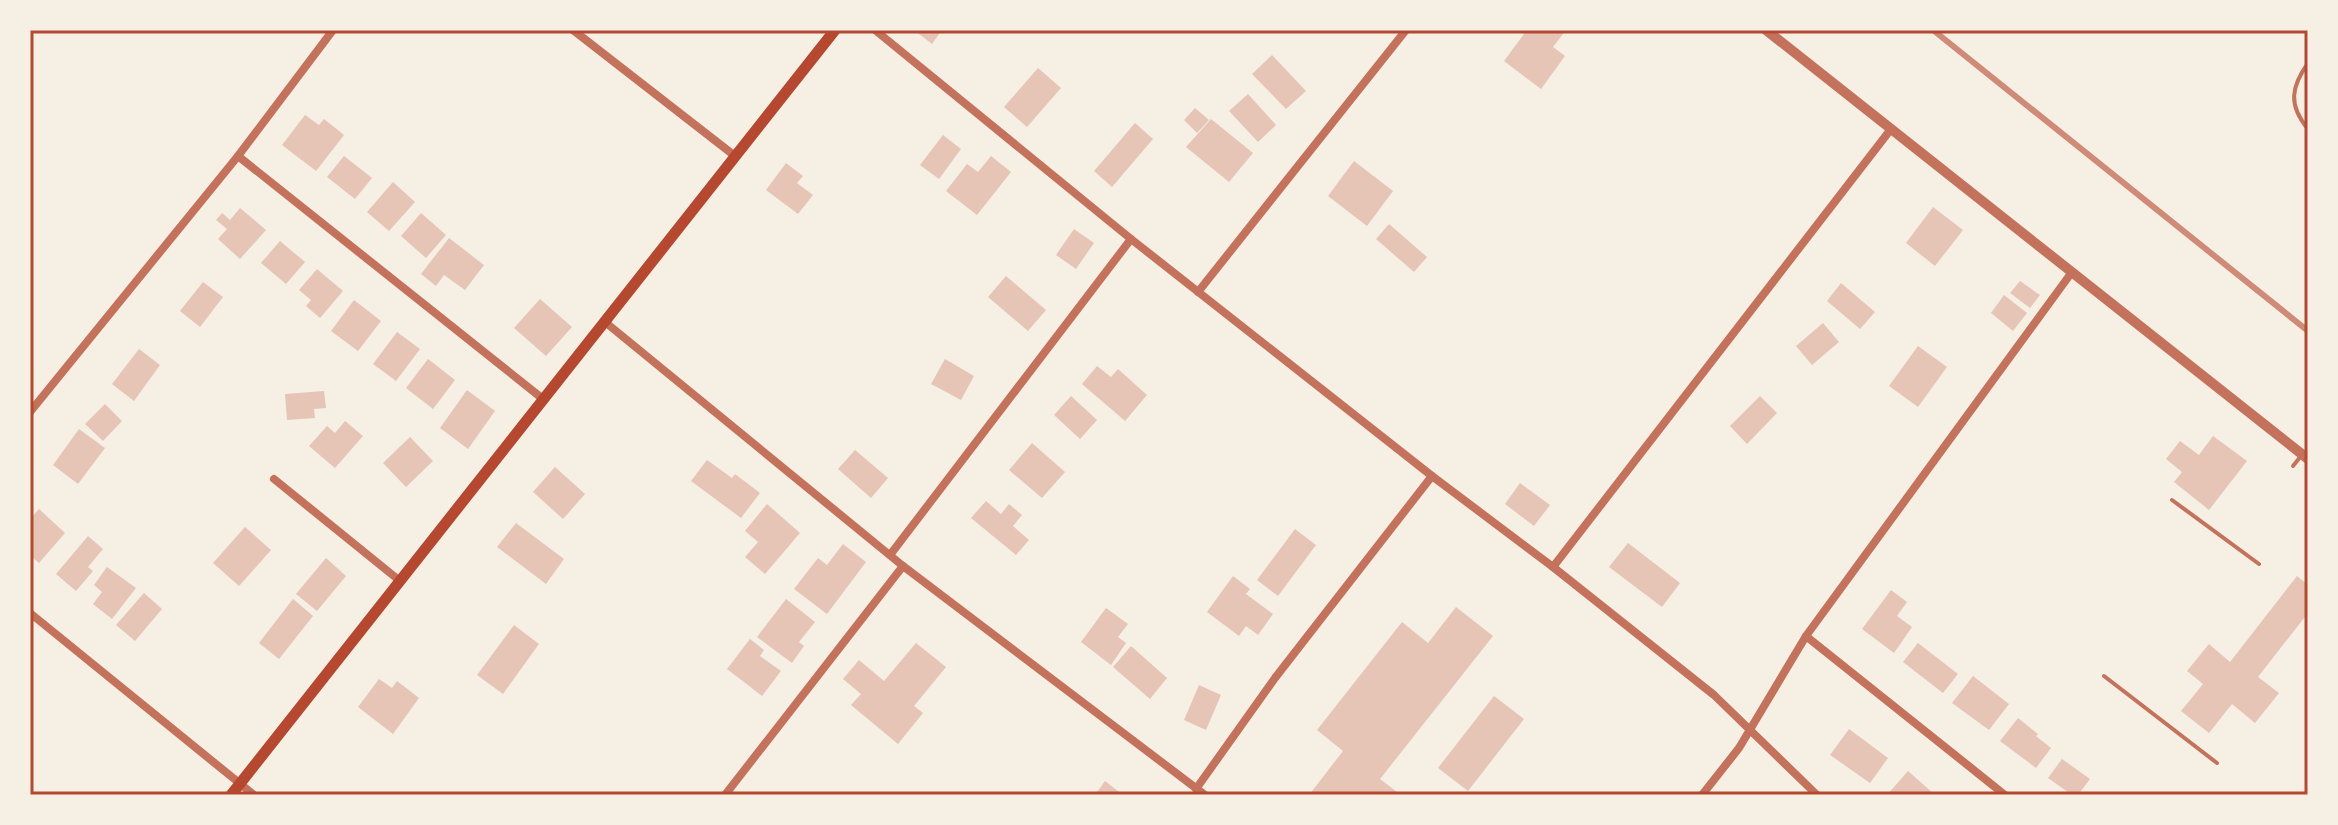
<svg xmlns="http://www.w3.org/2000/svg" width="2338" height="825" viewBox="0 0 2338 825" font-family="'Asap Condensed',sans-serif">
  <style>
    .building { fill: #e6c5b7 }
    .lines { fill: none; stroke-linecap: round; stroke-linejoin: round }
    .service { stroke: #c5725c; stroke-width: 4 }
    .minor { stroke: #c5725c; stroke-width: 8 }
    .tertiary { stroke: #c5725c; stroke-width: 10 }
    .secondary { stroke: #b5482f; stroke-width: 11 }
    .rail { stroke: #cf8b77; stroke-width: 6 }
    .neatline { fill: none; stroke: #b5482f; stroke-width: 3 }
  </style>
  <rect width="100%" height="100%" fill="#f6efe4"/>
  <g class="building">
    <polygon points="914,30 942,30 932,44"/>
    <polygon points="1527,30 1566,30 1553,47 1565,56 1541,89 1504,61"/>
    <polygon points="1272,55 1306,91 1286,109 1252,74"/>
    <polygon points="1038,68 1061,88 1027,127 1004,107"/>
    <polygon points="1248,94 1276,125 1258,142 1229,111"/>
    <polygon points="1195,108 1209,120 1197,133 1184,120"/>
    <polygon points="305,115 319,125 324,119 344,135 316,171 282,145"/>
    <polygon points="1211,119 1253,153 1229,182 1186,147"/>
    <polygon points="1135,123 1153,139 1112,187 1094,171"/>
    <polygon points="943,135 961,149 939,179 920,165"/>
    <polygon points="344,156 372,178 355,199 327,177"/>
    <polygon points="991,156 1011,172 977,215 946,191 967,164 978,172"/>
    <polygon points="1354,161 1393,191 1367,226 1328,196"/>
    <polygon points="786,163 803,176 797,183 813,195 798,214 766,190"/>
    <polygon points="393,182 415,202 389,231 367,212"/>
    <polygon points="1933,207 1963,230 1935,266 1906,243"/>
    <polygon points="240,208 266,230 240,259 218,239 227,229 216,220 222,213 230,220"/>
    <polygon points="421,213 446,235 426,258 401,236"/>
    <polygon points="1389,224 1427,257 1414,272 1376,239"/>
    <polygon points="1074,229 1094,243 1076,269 1056,255"/>
    <polygon points="449,238 484,265 465,290 444,275 436,286 421,274"/>
    <polygon points="280,241 305,262 286,284 261,263"/>
    <polygon points="317,269 343,291 320,318 306,306 311,300 299,290"/>
    <polygon points="1006,276 1046,310 1028,331 988,297"/>
    <polygon points="2020,281 2040,295 2030,308 2010,293"/>
    <polygon points="203,282 223,297 200,327 180,311"/>
    <polygon points="1841,283 1875,312 1860,329 1827,301"/>
    <polygon points="2004,295 2027,313 2013,331 1991,313"/>
    <polygon points="540,299 572,327 546,356 514,328"/>
    <polygon points="354,300 381,321 358,351 331,331"/>
    <polygon points="1823,323 1839,342 1812,365 1796,346"/>
    <polygon points="397,332 420,349 396,381 373,364"/>
    <polygon points="1918,346 1947,367 1918,407 1889,386"/>
    <polygon points="139,349 160,365 134,401 112,384"/>
    <polygon points="428,359 455,380 433,409 406,388"/>
    <polygon points="945,359 974,376 961,400 931,384"/>
    <polygon points="1097,366 1111,377 1118,369 1147,395 1125,421 1082,384"/>
    <polygon points="467,390 495,411 468,449 440,428"/>
    <polygon points="324,391 326,408 314,409 315,418 287,420 285,394"/>
    <polygon points="1071,396 1097,420 1080,439 1054,415"/>
    <polygon points="1760,396 1777,413 1747,444 1730,426"/>
    <polygon points="105,404 122,421 103,441 85,424"/>
    <polygon points="345,421 363,436 335,468 309,446 327,426 335,433"/>
    <polygon points="79,429 105,448 78,484 53,465"/>
    <polygon points="2213,436 2247,461 2209,510 2174,482 2182,472 2166,459 2180,441 2199,455"/>
    <polygon points="410,437 433,461 406,487 383,463"/>
    <polygon points="1032,443 1065,472 1042,498 1009,470"/>
    <polygon points="855,450 888,478 871,498 838,469"/>
    <polygon points="707,460 732,478 735,474 760,493 741,518 691,481"/>
    <polygon points="555,467 585,494 563,519 533,492"/>
    <polygon points="1520,483 1550,505 1534,526 1505,504"/>
    <polygon points="986,501 1001,514 1009,504 1022,515 1013,526 1029,540 1016,555 971,518"/>
    <polygon points="767,504 800,533 765,574 745,557 758,542 745,531"/>
    <polygon points="39,509 65,533 39,563 30,555 30,519"/>
    <polygon points="516,523 564,559 546,584 497,547"/>
    <polygon points="245,527 271,550 239,586 213,563"/>
    <polygon points="1295,529 1316,545 1278,596 1257,580"/>
    <polygon points="88,536 103,549 88,567 93,571 76,591 56,574"/>
    <polygon points="1628,543 1680,583 1662,607 1609,567"/>
    <polygon points="843,544 866,562 827,614 794,589 818,558 827,565"/>
    <polygon points="326,558 346,576 317,611 296,594"/>
    <polygon points="107,567 136,588 112,619 93,604 102,592 94,585"/>
    <polygon points="1233,576 1250,589 1246,594 1273,614 1258,635 1246,626 1239,636 1207,612"/>
    <polygon points="2297,576 2308,585 2308,613 2258,677 2279,693 2255,723 2232,704 2209,733 2181,711 2203,684 2187,671 2209,644 2230,662"/>
    <polygon points="1891,590 1907,602 1897,616 1912,627 1894,653 1862,629"/>
    <polygon points="144,593 162,609 135,641 116,625"/>
    <polygon points="293,599 313,616 279,659 259,643"/>
    <polygon points="786,599 815,622 799,642 804,646 792,663 757,637"/>
    <polygon points="1456,607 1493,636 1380,779 1401,795 1309,795 1343,751 1317,730 1402,622 1428,643"/>
    <polygon points="1106,608 1128,624 1118,637 1126,643 1111,665 1081,642"/>
    <polygon points="514,625 539,644 503,694 477,675"/>
    <polygon points="750,639 764,650 760,656 781,671 762,696 727,669"/>
    <polygon points="916,643 946,667 914,706 923,713 898,744 851,705 861,694 843,679 859,660 884,681"/>
    <polygon points="1918,643 1958,674 1943,693 1903,662"/>
    <polygon points="1131,646 1167,678 1150,699 1113,667"/>
    <polygon points="1973,676 2009,704 1989,730 1952,703"/>
    <polygon points="379,679 392,688 397,681 419,698 393,734 358,707"/>
    <polygon points="1199,685 1221,695 1206,730 1184,720"/>
    <polygon points="1494,696 1524,719 1468,791 1438,768"/>
    <polygon points="2018,718 2038,734 2036,736 2051,748 2036,768 2000,741"/>
    <polygon points="1849,729 1888,758 1870,783 1830,755"/>
    <polygon points="2062,759 2090,779 2078,795 2072,795 2048,778"/>
    <polygon points="1908,771 1935,795 1887,795"/>
    <polygon points="1105,781 1123,795 1095,795"/>
  </g>
  <g class="lines">
    <g class="service">
      <path d="M2308,63c-17,24 -20,42 0,66"/>
      <polyline points="2293,466 2301,456"/>
      <polyline points="2172,500 2259,564"/>
      <polyline points="2104,676 2217,763"/>
    </g>
    <g class="minor">
      <polyline points="573,30 735,156"/>
      <polyline points="875,30 1131,239 1432,476 1553,567 1714,695 1817,795"/>
      <polyline points="238,156 543,399"/>
      <polyline points="1198,292 1406,30"/>
      <polyline points="605,322 903,566 1205,795"/>
      <polyline points="30,412 238,156 333,30"/>
      <polyline points="274,479 400,581"/>
      <polyline points="890,555 1131,239"/>
      <polyline points="1553,567 1891,129"/>
      <polyline points="30,613 254,795"/>
      <polyline points="1806,636 2005,795"/>
      <polyline points="1196,789 1275,678 1432,476"/>
      <polyline points="725,795 903,566"/>
      <polyline points="1702,795 1739,748 1806,636 2072,272"/>
    </g>
    <polyline class="tertiary" points="1766,30 2308,459"/>
    <polyline class="secondary" points="231,795 835,30"/>
    <polyline class="rail" points="1933,30 2308,331"/>
  </g>
  <rect width="2338" height="825" fill="none" stroke="#f6efe4" stroke-width="64"/>
  <rect x="32" y="32" width="2274" height="761" class="neatline"/>
</svg>
